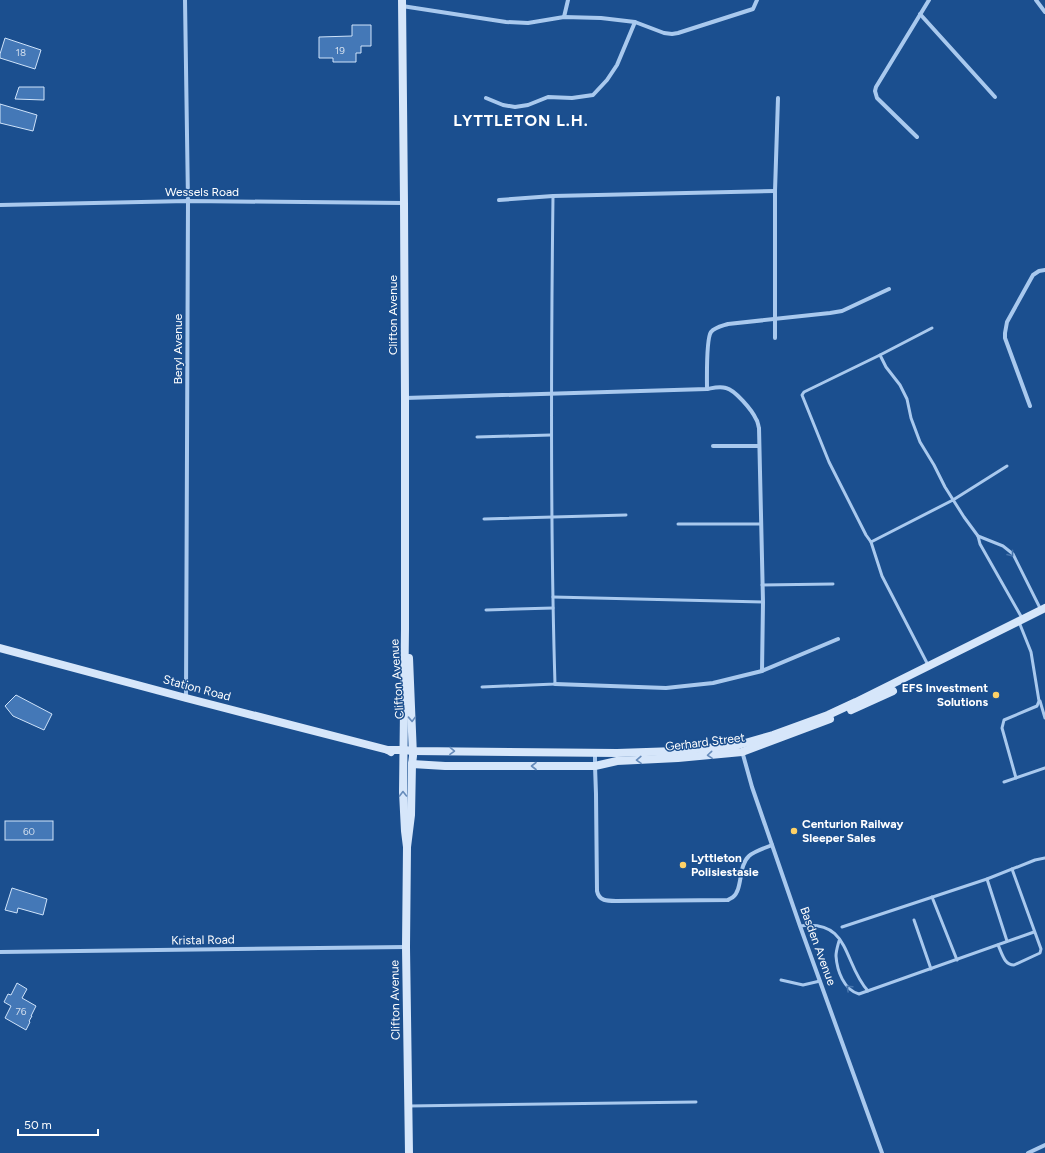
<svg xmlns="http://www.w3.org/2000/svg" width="1045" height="1153" viewBox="0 0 1045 1153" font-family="Figtree,sans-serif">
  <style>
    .building { fill: #4478b7; stroke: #cfe3fa }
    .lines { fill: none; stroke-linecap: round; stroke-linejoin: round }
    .lane { stroke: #a9c9ee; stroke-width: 3 }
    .street { stroke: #a9c9ee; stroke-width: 4 }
    .secondary { stroke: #d6e6fa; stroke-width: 8 }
    .oneway { stroke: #4674ac }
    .oneway2 { stroke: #668bba }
    .poi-dot { fill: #ffd166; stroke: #1b4f8f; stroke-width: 1.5 }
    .labels { text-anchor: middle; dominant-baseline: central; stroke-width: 3; stroke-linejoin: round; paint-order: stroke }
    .number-label { font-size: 10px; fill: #d0dded }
    .street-label { font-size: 12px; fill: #fff; stroke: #1b4f8f }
    .poi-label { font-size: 12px; font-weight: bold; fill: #fff; stroke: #1b4f8f; text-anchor: start }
    .district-label { font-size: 16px; font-weight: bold; letter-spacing: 1px; fill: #fff; stroke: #1b4f8f }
  </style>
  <rect width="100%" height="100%" fill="#1b4f8f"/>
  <g class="building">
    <polygon points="352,25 371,25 371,46 361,46 361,53 356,53 356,62 333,62 333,58 319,58 319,37 352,36"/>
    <polygon points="5,38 41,50 35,69 0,58 0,54"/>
    <polygon points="19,87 44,87 44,100 15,99"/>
    <polygon points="0,104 37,115 33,131 0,123"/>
    <polygon points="16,695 52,714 44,730 13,716 5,706"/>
    <rect x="5" y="821" width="48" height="19"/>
    <polygon points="12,888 47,899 43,915 18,908 17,913 5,910"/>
    <polygon points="17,983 27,989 22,998 36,1006 31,1016 32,1016 29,1021 30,1022 26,1030 5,1018 11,1006 4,1002 8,994 11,995"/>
  </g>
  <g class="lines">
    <g class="lane">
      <polyline points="880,355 932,328"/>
      <polyline points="477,437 551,435"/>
      <polyline points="1007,466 953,500 871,542 866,535 829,462 802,395 804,392 880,355 886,367 900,385 907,399 911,418 920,442 934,465 945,487 964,517 978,536 980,544 1022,618"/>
      <polyline points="484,519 626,515"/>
      <polyline points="678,524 760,524"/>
      <polyline points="978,536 1003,546 1013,554 1041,610"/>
      <polyline points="871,542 882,576 928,665"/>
      <polyline points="762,585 833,584"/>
      <polyline points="553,597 763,602"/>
      <polyline points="486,610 553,608"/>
      <path d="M482,687l73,-3c-5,-163 -4,-326 -2,-488"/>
      <polyline points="1040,701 1045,718"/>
      <polyline points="1016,778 1002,728 1004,720 1037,706 1039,701 1031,652 1019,622"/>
      <polyline points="1004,782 1045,768"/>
      <polyline points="987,879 1007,941"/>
      <polyline points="932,897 957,960"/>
      <polyline points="914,920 931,969"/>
      <path d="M800,926c51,-7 43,38 68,65"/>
      <polyline points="842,927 987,879 1035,860 1045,858"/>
      <path d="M839,941c-1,4 -3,10 -3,15 1,15 8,34 23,38l175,-62"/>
      <path d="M998,945c4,8 6,20 16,20l26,-12 1,-4 -29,-80"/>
      <polyline points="781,980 803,985 820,981"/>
      <polyline points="409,1106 696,1102"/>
    </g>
    <g class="street">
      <polyline points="185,0 188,201 186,698"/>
      <polyline points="1036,0 1045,12"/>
      <polyline points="402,6 506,22 528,23 564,17 601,18 635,22 664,33 672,34 678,33 753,9 757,0"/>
      <polyline points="920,14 995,97"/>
      <polyline points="564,17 568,0"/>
      <polyline points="486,98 503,105 515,107 528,105 548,97 572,98 593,95 607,80 617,65 635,22"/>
      <polyline points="917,137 877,98 875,91 876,87 929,0"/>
      <polyline points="499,200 553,196 775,191"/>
      <polyline points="0,205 188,201 404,203"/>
      <polyline points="775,338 775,191 778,98"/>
      <path d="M707,389c0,-11 -1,-50 4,-57 4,-5 11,-6 17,-8l102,-11 12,-2 47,-22"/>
      <path d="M405,398l302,-9c6,-1 12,-3 19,-1 9,2 26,22 30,31 2,2 2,6 3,9l4,174 -1,69"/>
      <polyline points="1030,406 1005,338 1005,333 1007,322 1033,275 1039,271 1045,270"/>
      <polyline points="713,446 759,446"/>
      <polyline points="555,684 666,688 713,683 762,671 838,639"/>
      <polyline points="742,751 752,787 800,926 882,1153"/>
      <path d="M595,753v13l1,28 1,97c2,10 10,10 19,10l112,-1c1,-1 4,-2 5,-3 10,-8 5,-31 16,-41 6,-5 16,-8 23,-11"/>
      <polyline points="0,952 406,947"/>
      <polyline points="1028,1153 1045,1145"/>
    </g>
    <g class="secondary">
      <polyline points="402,0 404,203 405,398 405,629 403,792 405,831 407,847"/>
      <polyline points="0,648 186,698 388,750 391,752"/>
      <polyline points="409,658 413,756 412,764 411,815 407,847 406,947 409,1153"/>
      <polyline points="851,710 893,691"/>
      <polyline points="388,750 404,750 413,751 617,753 676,751 738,745 773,735 828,715 856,702 1045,608"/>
      <polyline points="412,764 445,766 595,766 617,761 678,758 742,752 830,719"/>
    </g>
  </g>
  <defs><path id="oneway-chevron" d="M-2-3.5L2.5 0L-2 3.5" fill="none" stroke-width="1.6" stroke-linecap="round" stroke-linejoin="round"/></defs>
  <g class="oneway">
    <use href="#oneway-chevron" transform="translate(1011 554) rotate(52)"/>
    <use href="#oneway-chevron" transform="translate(849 988) rotate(-137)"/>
  </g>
  <g class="oneway2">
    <use href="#oneway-chevron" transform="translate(412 719) rotate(88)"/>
    <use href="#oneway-chevron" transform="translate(452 751) rotate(1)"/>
    <use href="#oneway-chevron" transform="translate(710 755) rotate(175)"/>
    <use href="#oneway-chevron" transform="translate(639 760) rotate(178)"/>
    <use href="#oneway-chevron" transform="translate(534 766) rotate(180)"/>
    <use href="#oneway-chevron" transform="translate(403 794) rotate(-91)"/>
  </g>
  <g class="poi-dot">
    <circle cx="996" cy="695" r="4"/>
    <circle cx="794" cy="831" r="4"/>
    <circle cx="683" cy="865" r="4"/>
  </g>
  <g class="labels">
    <g class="number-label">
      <text x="340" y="50">19</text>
      <text x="21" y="52">18</text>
      <text x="29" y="831">60</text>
      <text x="21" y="1011">76</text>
    </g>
    <g class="street-label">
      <text x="202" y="192">Wessels Road</text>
      <text transform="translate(393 315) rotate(-90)">Clifton Avenue</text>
      <text transform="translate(178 349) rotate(-90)">Beryl Avenue</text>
      <text transform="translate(397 679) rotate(-94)">Clifton Avenue</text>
      <text transform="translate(197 688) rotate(15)">Station Road</text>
      <text transform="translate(705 742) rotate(-7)">Gerhard Street</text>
      <text transform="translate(203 940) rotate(-1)">Kristal Road</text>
      <text transform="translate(818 946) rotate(70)">Basden Avenue</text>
      <text transform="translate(395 1000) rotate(-91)">Clifton Avenue</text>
    </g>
    <g class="poi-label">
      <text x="988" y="688" text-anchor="end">EFS Investment<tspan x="988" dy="14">Solutions</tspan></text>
      <text x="802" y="824">Centurion Railway<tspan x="802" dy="14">Sleeper Sales</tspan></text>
      <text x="691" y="858">Lyttleton<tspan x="691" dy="14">Polisiestasie</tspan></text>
    </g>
    <g class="district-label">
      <text x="521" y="120">LYTTLETON L.H.</text>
    </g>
  </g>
  <path d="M18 1129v6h80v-6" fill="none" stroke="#ffffff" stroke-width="2"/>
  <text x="24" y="1129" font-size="12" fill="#ffffff" stroke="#1b4f8f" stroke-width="3" paint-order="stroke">50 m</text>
</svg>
